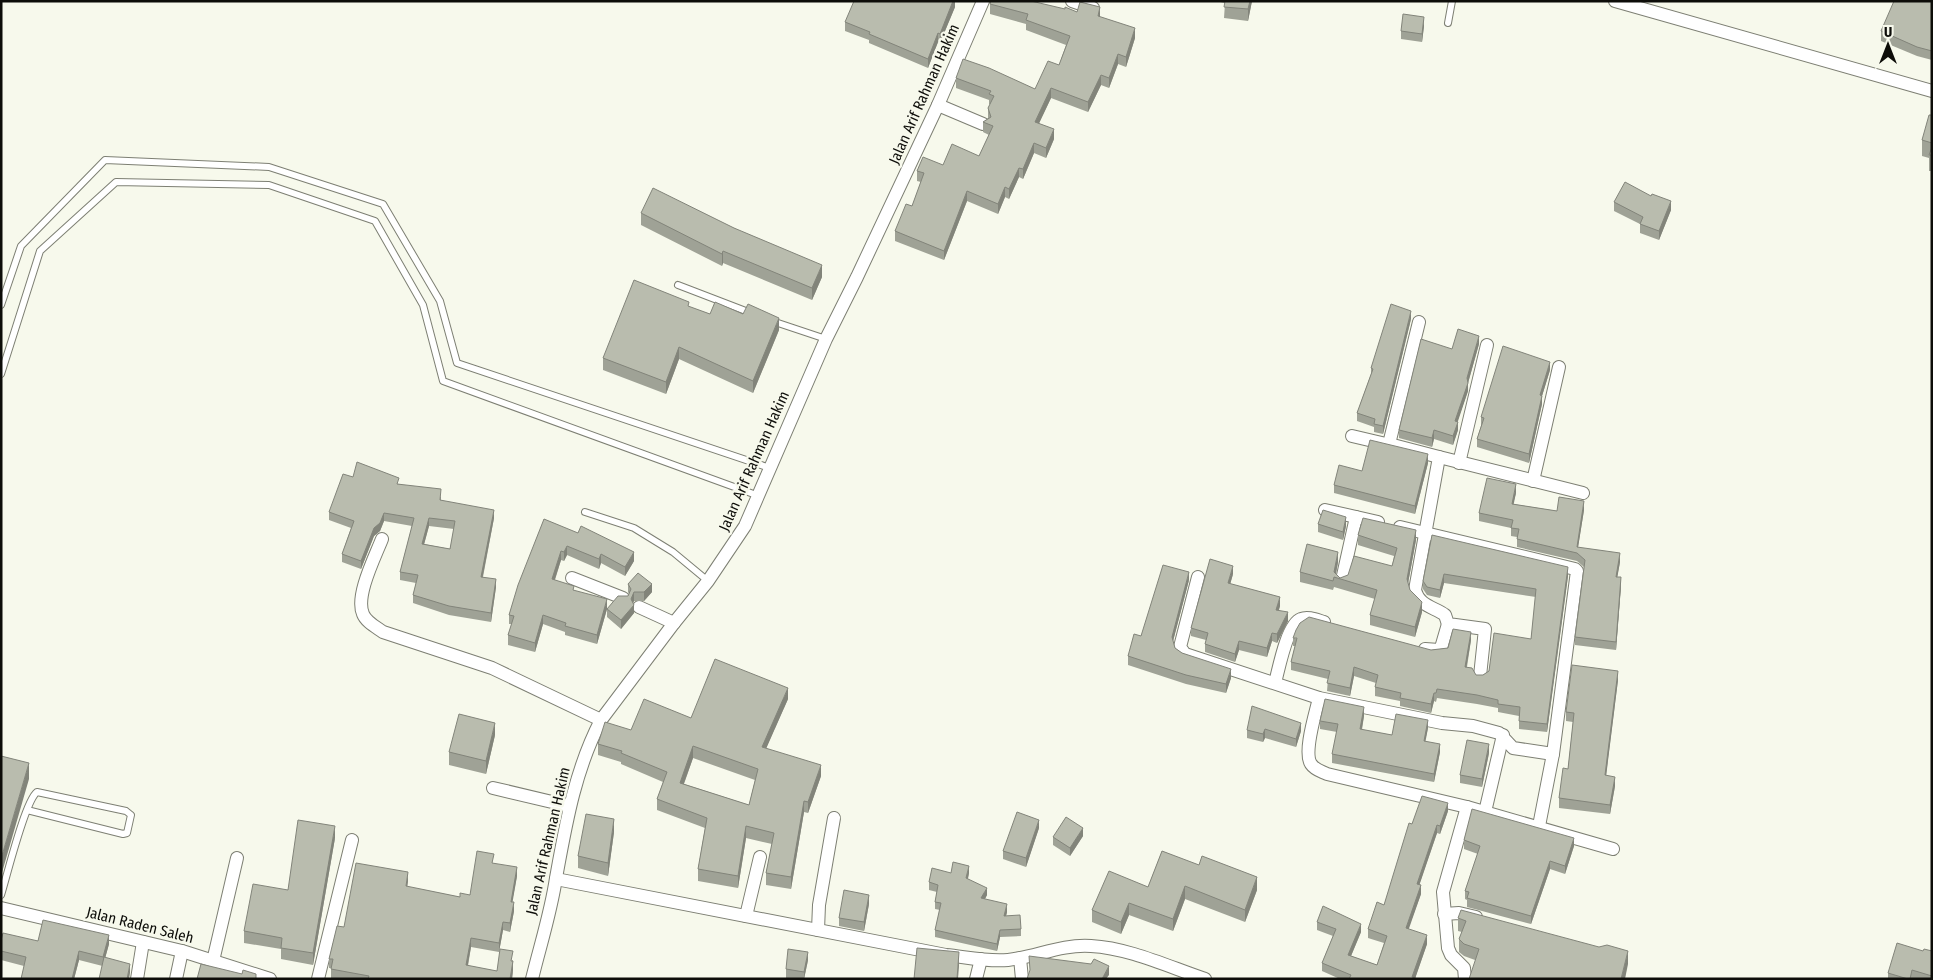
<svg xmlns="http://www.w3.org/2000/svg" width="1933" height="980" viewBox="0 0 1933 980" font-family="'Fira Sans Condensed',sans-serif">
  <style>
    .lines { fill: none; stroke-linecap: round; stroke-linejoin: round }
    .service-casing { stroke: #7d7f73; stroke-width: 8 }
    .minor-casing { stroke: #7d7f73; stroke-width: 14 }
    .service { stroke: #fff; stroke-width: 6 }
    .minor { stroke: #fff; stroke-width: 12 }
    .wall { fill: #9fa296; fill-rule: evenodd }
    .shaded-wall { fill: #82847a }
    .building { fill: #b9bcae; stroke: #82847a; fill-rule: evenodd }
    .labels { text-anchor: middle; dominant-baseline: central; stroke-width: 5; stroke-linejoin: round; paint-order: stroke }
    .street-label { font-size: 15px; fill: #0d0d09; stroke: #f7f9ec }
  </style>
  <rect width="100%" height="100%" fill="#f7f9ec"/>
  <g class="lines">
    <defs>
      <g id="service">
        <polyline points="1448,23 1452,1"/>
        <polyline points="678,285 751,313"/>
        <polyline points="1,305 21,246 105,160 269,167 383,204 440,301 457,363 770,468"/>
        <polyline points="772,321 826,339"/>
        <polyline points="1,374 40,251 116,182 269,185 375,221 423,305 443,381 759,496"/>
        <polyline points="585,512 634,528 673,552 708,581"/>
        <path d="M1,895c6,-19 24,-94 36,-103l89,19 5,4 -4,18 -4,1 -96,-24"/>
      </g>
      <g id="minor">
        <polyline points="1072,1 1093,8"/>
        <polyline points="1615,1 1932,91"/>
        <polyline points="938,105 983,124"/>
        <path d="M1419,322l-30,122 50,13 -24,133c4,16 19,17 30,25l3,9 37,5 -5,47"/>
        <polyline points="1352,436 1386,444"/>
        <polyline points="1439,457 1583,493"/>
        <polyline points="1459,463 1487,345"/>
        <polyline points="1533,481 1559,367"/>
        <polyline points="1325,510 1378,522"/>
        <polyline points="1400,527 1575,569 1577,571 1553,754 1539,826"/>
        <path d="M382,539c-7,18 -27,57 -19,75 3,8 13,13 20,18l109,36 109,52"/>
        <polyline points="1198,577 1180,647 1185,654 1319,698 1442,723 1473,726 1499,733 1513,748 1553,754"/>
        <polyline points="572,578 623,598"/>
        <polyline points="1342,580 1356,517"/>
        <polyline points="639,607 674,623"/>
        <polyline points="1425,649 1439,650 1441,648 1448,624"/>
        <path d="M1275,683c4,-15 12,-59 26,-64 7,-3 16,1 23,3"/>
        <path d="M1319,698c-3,14 -16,54 -8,66 4,6 10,7 16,10l140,33"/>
        <polyline points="493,788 569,806"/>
        <polyline points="1485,812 1503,735"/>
        <path d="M556,879l390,76c20,2 41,7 62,5 28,-3 53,-16 83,-14 38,2 78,21 114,33"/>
        <polyline points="1,908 182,951 270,979"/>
        <polyline points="1444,914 1459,913 1476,917"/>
        <polyline points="746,916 760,857"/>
        <polyline points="818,930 819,905 834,818"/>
        <polyline points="1020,958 1022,979"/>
        <polyline points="213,961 237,858"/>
        <polyline points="137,979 143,942"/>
        <polyline points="176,979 182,951"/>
        <polyline points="318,979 352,840"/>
        <path d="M532,979c8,-33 19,-67 24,-101 10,-55 19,-108 45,-158l73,-97 34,-42 37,-55 81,-187 31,-62 81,-172 45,-104"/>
        <polyline points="976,979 981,959"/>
        <polyline points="1465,979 1464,968 1451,955 1448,948 1443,892 1467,807 1613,849"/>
      </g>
    </defs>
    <use href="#service" class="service-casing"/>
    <use href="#minor" class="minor-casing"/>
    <use href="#service" class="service"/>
    <use href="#minor" class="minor"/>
  </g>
  <g class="wall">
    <polygon points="955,1 955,7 940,43 938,42 928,68 869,43 869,40 845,31 845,22"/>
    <polygon points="1215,1 1252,1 1248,21 1224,18 1225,3"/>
    <polygon points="1932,1 1932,60 1917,56 1881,41 1881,31"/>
    <polygon points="990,4 1077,12 1100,17 1135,38 1126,67 1118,64 1109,88 1101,85 1088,112 1051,98 1039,123 1054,139 1046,158 1034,153 1023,179 1019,177 1009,199 1005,197 998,214 967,201 944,260 895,241 895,231 912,206 921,182 917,181 917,171 943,165 979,156 989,135 983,132 983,122 988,118 988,108 990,104 989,104 989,100 956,88 956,78 1035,89 1059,65 1066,45 1026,30 1026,24 990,14"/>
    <polygon points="1424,26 1422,42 1401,39 1401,31"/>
    <polygon points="1932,115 1932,171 1929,171 1929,158 1922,156 1922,140"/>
    <polygon points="1614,202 1671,210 1659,240 1640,233 1640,224 1614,211"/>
    <polygon points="641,213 734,228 822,277 812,300 723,263 722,266 641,225"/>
    <polygon points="689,307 710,314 743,314 779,330 753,393 679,359 666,394 603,370 603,358"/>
    <polygon points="1411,319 1383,434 1374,432 1374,427 1357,421 1357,413 1371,374 1371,368"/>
    <polygon points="1479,344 1468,383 1468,391 1457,422 1458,430 1453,445 1434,439 1432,447 1399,438 1399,430 1452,349"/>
    <polygon points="1550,370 1542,396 1542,404 1529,463 1477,447 1477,439 1481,426 1481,417"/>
    <polygon points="1428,463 1415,514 1334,493 1334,485 1362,471"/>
    <path d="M353,477l46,7 42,13v3l53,18 -11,59 13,10 -5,35 -42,-7 -36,-12v-8l3,-12 -16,-3v-8l12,-46 -28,-5 -4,10 -6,5 -13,33 -19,-7v-8l9,-26 -22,-8v-8zM429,526l25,3 -4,20 -26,-5z"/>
    <polygon points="1516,493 1513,504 1557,511 1584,510 1578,547 1620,562 1617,577 1621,586 1616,650 1575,645 1575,637 1584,567 1577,561 1517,547 1517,537 1511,536 1511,528 1479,521 1479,513"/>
    <polygon points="544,519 634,561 625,576 601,563 599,569 567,555 564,561 561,560 555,580 607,609 597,644 565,635 565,632 543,624 535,652 508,645 508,635 512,624 509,624 509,615"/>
    <polygon points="1318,524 1346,526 1343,540 1318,532"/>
    <polygon points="1358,535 1416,540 1408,583 1410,590 1422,612 1415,637 1370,625 1370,615 1375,599 1334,587 1333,590 1300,582 1300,572 1338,562 1336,574 1340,578 1392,566 1394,556 1358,545"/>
    <polygon points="1432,535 1568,576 1547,732 1519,729 1519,716 1498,712 1498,708 1477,704 1437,698 1436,702 1434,701 1431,713 1400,706 1400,701 1375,696 1375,687 1376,683 1354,676 1350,696 1327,691 1328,679 1291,670 1291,662 1295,646 1293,646 1293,638 1431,650 1448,648 1471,640 1467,667 1476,675 1483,675 1531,639 1536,597 1444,583 1440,598 1427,595 1423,589 1423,581"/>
    <polygon points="1233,574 1230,584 1280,606 1279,610 1288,621 1277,643 1272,641 1267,657 1239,650 1235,662 1205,652 1205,644 1206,640 1191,636 1191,628"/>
    <polygon points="1189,580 1173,641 1175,648 1182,653 1231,678 1226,693 1186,684 1128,665 1128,656 1141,636"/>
    <polygon points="628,584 652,592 644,601 634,601 633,603 634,613 621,629 607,617 607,609 628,596 629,594 628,592"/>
    <polygon points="1618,680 1606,775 1615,786 1610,814 1559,808 1559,798 1568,769 1573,722 1566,721 1566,712"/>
    <path d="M788,699l-22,49 55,28 -13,37 -4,-1 -13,77 -25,-4v-12l6,-29 -26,-6 -8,50 -40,-7v-12l7,-41 -48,-18v-11l6,-17 -42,-18v-2l-23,-7v-11l33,-14zM693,758l62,22 -6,25 -65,-21z"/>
    <polygon points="1364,716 1362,730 1392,735 1428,728 1425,741 1440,752 1434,782 1332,763 1332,754 1337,732 1320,729 1320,721"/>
    <polygon points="1301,723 1301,731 1296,747 1265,738 1263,742 1247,738 1247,730"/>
    <polygon points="495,735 486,774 449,765 449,752"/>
    <polygon points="1489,753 1482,787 1460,783 1460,775"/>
    <polygon points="1448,811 1440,834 1437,833 1419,885 1421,894 1408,929 1427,944 1415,978 1418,979 1340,979 1322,971 1322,963 1333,936 1317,930 1317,922 1361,932 1351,956 1377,965 1384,943 1368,938 1368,929 1384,905 1412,824"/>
    <polygon points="1039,828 1026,867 1003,859 1003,851"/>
    <polygon points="614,832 608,876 578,868 578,856"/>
    <polygon points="1083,836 1070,856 1053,845 1053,837"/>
    <polygon points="335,838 313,965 281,959 281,949 244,943 244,931 288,890"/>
    <polygon points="1464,840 1574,846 1565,874 1550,869 1531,924 1467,907 1467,900 1465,899 1465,891 1478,854 1464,849"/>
    <polygon points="1162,851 1257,890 1245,922 1185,899 1173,931 1129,915 1121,934 1092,922 1092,910 1148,887"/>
    <polygon points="494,863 517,876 512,902 514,911 510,932 503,930 499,952 471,947 468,966 497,971 513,960 513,970 512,979 335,979 331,978 331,968 329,968 329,959 344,927 408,881 407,887 460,897 470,895"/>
    <polygon points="951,873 969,873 968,879 987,895 985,899 1007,912 1006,916 1021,929 1021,936 1000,937 997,951 935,937 935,930 940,910 935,909 935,902 937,892 929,890 929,882"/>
    <polygon points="869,904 864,931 839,926 839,918"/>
    <polygon points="1458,918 1628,964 1475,960 1464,956 1459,952 1459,939 1462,932 1458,931"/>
    <polygon points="1,940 109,944 105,958 130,973 79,960 74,979 21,979 24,966 1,960"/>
    <polygon points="1923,951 1932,951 1932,979 1888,979 1888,973"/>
    <polygon points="808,960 804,979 786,978 786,969"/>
  </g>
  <g class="shaded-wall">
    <polygon points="953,1 955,1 955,7 940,43 940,34"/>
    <polygon points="1250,1 1252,1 1248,21 1248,9"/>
    <polygon points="1100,7 1100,17 1098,16"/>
    <polygon points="1424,17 1424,26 1422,42 1422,34"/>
    <polygon points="1135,28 1135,38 1126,67 1126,57"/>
    <polygon points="938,33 938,42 928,68 928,59"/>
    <polygon points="1118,54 1118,64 1109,88 1109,78"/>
    <polygon points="1101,75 1101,85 1088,112 1088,102"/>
    <polygon points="1051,88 1051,98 1035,132 1035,122"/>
    <polygon points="1054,129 1054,139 1046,158 1046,148"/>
    <polygon points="1034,143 1034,153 1023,179 1023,169"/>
    <polygon points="1019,168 1019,177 1009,199 1009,189"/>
    <polygon points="1005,187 1005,197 998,214 998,204"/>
    <polygon points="967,191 967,201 944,260 944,251"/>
    <polygon points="1671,201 1671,210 1659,240 1659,231"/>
    <polygon points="723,251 723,263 722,266 722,254"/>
    <polygon points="822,265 822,277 812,300 812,288"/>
    <polygon points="1411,311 1411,319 1383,434 1383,426"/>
    <polygon points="779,318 779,330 753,393 753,381"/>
    <polygon points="1479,336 1479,344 1468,383 1468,391 1455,430 1455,421"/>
    <polygon points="679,347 679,359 666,394 666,382"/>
    <polygon points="1550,362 1550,370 1542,396 1542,404 1529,463 1529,454 1540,395"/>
    <polygon points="1458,422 1458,430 1453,445 1453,436"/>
    <polygon points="1434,430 1434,439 1432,447 1432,438"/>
    <polygon points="1428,454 1428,463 1415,514 1415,506"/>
    <polygon points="1516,484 1516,493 1512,512 1512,504"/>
    <polygon points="1584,501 1584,510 1577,554 1577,547"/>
    <polygon points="494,510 494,518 481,585 481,577"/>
    <polygon points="384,513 384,521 380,531 374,536 361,569 361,561 374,528"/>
    <polygon points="1346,517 1346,526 1343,540 1343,532"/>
    <polygon points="429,518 429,526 422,552 422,544"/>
    <polygon points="1416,530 1416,540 1407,589 1407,579"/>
    <polygon points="567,546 567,555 564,561 564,552"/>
    <polygon points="561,551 561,560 552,588 552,579"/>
    <polygon points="634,552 634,561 625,576 625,567"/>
    <polygon points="1338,552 1338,562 1335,578 1334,572"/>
    <polygon points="1620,553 1620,562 1616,585 1616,577"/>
    <polygon points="601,554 601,563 599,569 599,559"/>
    <polygon points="1233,566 1233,574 1228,592 1228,583"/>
    <polygon points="1568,567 1568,576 1547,732 1547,724"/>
    <polygon points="1189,572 1189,580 1172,645 1172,637"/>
    <polygon points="1444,574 1444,583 1440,598 1440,590"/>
    <polygon points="1621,577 1621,586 1616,650 1616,642"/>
    <polygon points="496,579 496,587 491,622 491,613"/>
    <polygon points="652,584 652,592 644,601 644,592"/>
    <polygon points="634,592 634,601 631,607 631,599"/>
    <polygon points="1280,597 1280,606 1276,618 1276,610"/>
    <polygon points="607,599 607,609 597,644 597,635"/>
    <polygon points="1422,602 1422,612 1415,637 1415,627"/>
    <polygon points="634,605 634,613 621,629 621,620"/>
    <polygon points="1288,612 1288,621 1277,643 1277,634"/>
    <polygon points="543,615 543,624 535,652 535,643"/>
    <polygon points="1471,632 1471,640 1465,675 1465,667"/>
    <polygon points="1272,633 1272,641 1267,657 1267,648"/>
    <polygon points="1239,641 1239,650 1235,662 1235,654"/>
    <polygon points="1354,667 1354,676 1350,696 1350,688"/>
    <polygon points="1231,669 1231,678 1226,693 1226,684"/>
    <polygon points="1618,671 1618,680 1605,785 1605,775"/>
    <polygon points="788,688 788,699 762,758 762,747"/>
    <polygon points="1434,693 1434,701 1431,713 1431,704"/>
    <polygon points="1364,707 1364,716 1360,738 1360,729"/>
    <polygon points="1428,720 1428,728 1424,749 1424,741"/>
    <polygon points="495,723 495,735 486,774 486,761"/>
    <polygon points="1301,723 1301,731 1296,747 1296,739"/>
    <polygon points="1265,729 1265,738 1263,742 1263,734"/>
    <polygon points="1440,744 1440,752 1434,782 1434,774"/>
    <polygon points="1489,744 1489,753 1482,787 1482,779"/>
    <polygon points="693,746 693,758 680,794 680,783"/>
    <polygon points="29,763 29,779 1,876 1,859"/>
    <polygon points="821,765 821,776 808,813 808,802"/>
    <polygon points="1615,777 1615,786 1610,814 1610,805"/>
    <polygon points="804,801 804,812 791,889 791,877"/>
    <polygon points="1448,803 1448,811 1440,834 1440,826"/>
    <polygon points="614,819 614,832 608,876 608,863"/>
    <polygon points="1039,820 1039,828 1026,867 1026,858"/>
    <polygon points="1437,825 1437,833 1417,892 1417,884"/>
    <polygon points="335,826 335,838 313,965 313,953"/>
    <polygon points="746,826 746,838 738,888 738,876"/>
    <polygon points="1083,828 1083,836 1070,856 1070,848"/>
    <polygon points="1574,838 1574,846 1565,874 1565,866"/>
    <polygon points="1550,861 1550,869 1531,924 1531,916"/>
    <polygon points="969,866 969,873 966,886 966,878"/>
    <polygon points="517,867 517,876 511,911 511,902"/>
    <polygon points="408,872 408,881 406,895 406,886"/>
    <polygon points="1257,877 1257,890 1245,922 1245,910"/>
    <polygon points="1421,885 1421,894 1406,937 1406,928"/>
    <polygon points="1185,886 1185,899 1173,931 1173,919"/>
    <polygon points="987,888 987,895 981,906 981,898"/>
    <polygon points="869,895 869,904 864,931 864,922"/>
    <polygon points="514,902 514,911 510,932 510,923"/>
    <polygon points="1129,903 1129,915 1121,934 1121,922"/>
    <polygon points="1007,904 1007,912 1004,924 1004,916"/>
    <polygon points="503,922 503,930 499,952 499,943"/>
    <polygon points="1361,924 1361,932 1348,963 1348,955"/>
    <polygon points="1000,930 1000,937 997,951 997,944"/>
    <polygon points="109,935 109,944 103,966 103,957"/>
    <polygon points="1427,935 1427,944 1415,979 1412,977"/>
    <polygon points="471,938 471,947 466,974 466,965"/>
    <polygon points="79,951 79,960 74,979 72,979"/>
    <polygon points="1628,951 1628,964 1625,979 1621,979"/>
    <polygon points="808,952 808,960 804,979 804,972"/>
    <polygon points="959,952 959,965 958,979 957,979"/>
    <polygon points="513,961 513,970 512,979 510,979"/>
    <polygon points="130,964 130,973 129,979 127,979"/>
    <polygon points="1109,966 1109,975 1106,979 1102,979"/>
  </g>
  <g class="building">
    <polygon points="854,1 953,1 940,34 938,33 928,59 869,34 870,32 845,22"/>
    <polygon points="991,1 1031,1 1065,9 1065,7 1077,12 1080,2 1100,7 1098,16 1135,28 1126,57 1118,54 1109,78 1101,75 1088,102 1051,88 1035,122 1054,129 1046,148 1034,143 1023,169 1019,168 1009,189 1005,187 998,204 967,191 944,251 895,231 906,204 912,206 924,173 917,171 923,157 943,165 952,144 979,156 993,126 983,122 991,117 988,108 994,96 989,94 991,91 956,78 963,59 989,68 1035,89 1048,61 1059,65 1070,36 1026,20 1028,14 990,4"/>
    <polygon points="1225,1 1250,1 1248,9 1224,7"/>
    <polygon points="1894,1 1932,1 1932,51 1917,47 1881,31"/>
    <polygon points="1403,14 1424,17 1422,34 1401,31"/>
    <polygon points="1929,115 1932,115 1932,143 1922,140"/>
    <polygon points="1932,147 1932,155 1929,155"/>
    <polygon points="1625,182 1651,196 1652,194 1671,201 1659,231 1640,224 1643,217 1614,202"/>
    <polygon points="653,188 734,228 822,265 812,288 723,251 722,254 641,213"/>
    <polygon points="634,280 689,302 688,306 710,314 715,302 743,314 748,304 779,318 753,381 679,347 666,382 603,358"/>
    <polygon points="1391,304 1411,311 1383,426 1374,424 1375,419 1357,413 1373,369 1371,368"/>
    <polygon points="1458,329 1479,336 1467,378 1468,383 1455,421 1458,422 1453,436 1434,430 1432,438 1399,430 1421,339 1452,349"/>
    <polygon points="1503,346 1550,362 1540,395 1542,396 1529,454 1477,439 1484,418 1481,417"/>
    <polygon points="1370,440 1428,454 1415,506 1334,485 1339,465 1362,471"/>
    <path d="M357,462l42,16 -2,6 44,5 -1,11 54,10 -13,67 15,2 -5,34 -42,-7 -36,-11 5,-20 -18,-3 14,-54 -30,-5 -4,10 -6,5 -13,33 -19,-7 12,-33 -25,-9 14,-38 10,3zM429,518l26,3 -5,28 -28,-5z"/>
    <polygon points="1487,478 1516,484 1512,504 1557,511 1559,497 1584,501 1577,547 1620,553 1616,577 1621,577 1616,642 1575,637 1585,560 1577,553 1517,539 1519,529 1511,528 1513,520 1479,513"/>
    <polygon points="1323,510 1346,517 1343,532 1318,524"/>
    <polygon points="1363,518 1416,530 1407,579 1410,590 1422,602 1415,627 1370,615 1377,590 1334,577 1333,581 1300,572 1307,544 1338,552 1334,572 1340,578 1348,575 1354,556 1392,566 1397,548 1358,535"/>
    <polygon points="544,519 578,533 581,526 634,552 625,567 601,554 599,559 567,546 564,552 561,551 552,579 574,586 573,590 607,599 597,635 565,626 566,623 543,615 535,643 508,635 514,616 509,615 518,585"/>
    <polygon points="1432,535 1568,567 1547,724 1519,721 1520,707 1498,704 1498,700 1477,695 1437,689 1436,693 1434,693 1431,704 1400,698 1401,693 1375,687 1378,675 1354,667 1350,688 1327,683 1330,671 1291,662 1297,638 1293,638 1296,630 1300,623 1309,617 1431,650 1448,648 1453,629 1471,632 1465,667 1472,668 1476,675 1483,675 1489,671 1494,633 1531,639 1536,589 1444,574 1440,590 1427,587 1423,581"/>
    <polygon points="1210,559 1233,566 1228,583 1280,597 1276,610 1288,612 1277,634 1272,633 1267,648 1239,641 1235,654 1205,644 1208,633 1191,628"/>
    <polygon points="1163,565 1189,572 1172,637 1175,648 1182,653 1231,669 1226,684 1186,675 1128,656 1134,634 1141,636"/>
    <polygon points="638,573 652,584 644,592 634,592 631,599 634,605 621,620 607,609 618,596 628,596 631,589 628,584"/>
    <path d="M715,659l73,29 -26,59 59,18 -13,37 -4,-1 -13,76 -25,-4 8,-40 -28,-7 -8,50 -40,-7 9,-51 -50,-19 10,-27 -46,-19 1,-2 -24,-7 7,-22 26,8 13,-31 47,19zM693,746l65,23 -9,36 -69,-22z"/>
    <polygon points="1572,665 1618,671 1605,775 1615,777 1610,805 1559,798 1563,768 1568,769 1574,713 1566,712"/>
    <polygon points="1325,699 1364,707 1360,729 1392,735 1396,714 1428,720 1424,741 1440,744 1434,774 1332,754 1338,724 1320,721"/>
    <polygon points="1252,706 1301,723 1296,739 1265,729 1263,734 1247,730"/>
    <polygon points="459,714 495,723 486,761 449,752"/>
    <polygon points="1467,740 1489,744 1482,779 1460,775"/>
    <polygon points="1,756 29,763 1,859"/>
    <polygon points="1422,796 1448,803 1440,826 1437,825 1417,884 1421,885 1406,928 1427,935 1412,977 1418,979 1349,979 1351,975 1322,963 1336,929 1317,922 1323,906 1361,924 1348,955 1377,965 1387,936 1368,929 1377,902 1384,905 1409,823 1412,824"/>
    <polygon points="1472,809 1574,838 1565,866 1550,861 1531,916 1467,898 1469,892 1465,891 1480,846 1464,840"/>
    <polygon points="1017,812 1039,820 1026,858 1003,851"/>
    <polygon points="586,814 614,819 608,863 578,856"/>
    <polygon points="1066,817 1083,828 1070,848 1053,837"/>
    <polygon points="298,820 335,826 313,953 281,948 282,938 244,931 253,884 288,890"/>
    <polygon points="477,851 494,854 492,863 517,867 511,902 514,902 510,923 503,922 499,943 471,938 466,965 497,971 500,949 513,951 511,961 513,961 510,979 368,979 369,976 331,969 333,959 329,959 337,926 344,927 356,863 408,872 406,886 460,897 460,893 470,895"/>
    <polygon points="1162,851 1199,865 1202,856 1257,877 1245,910 1185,886 1173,919 1129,903 1121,922 1092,910 1109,871 1148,887"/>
    <polygon points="953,862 969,866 966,878 987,888 981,898 1007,904 1004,916 1020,915 1021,929 1000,930 997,944 935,930 941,903 935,902 938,885 929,882 932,868 951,873"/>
    <polygon points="844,890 869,895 864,922 839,918"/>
    <polygon points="1461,910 1599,947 1607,945 1628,951 1621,979 1469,979 1479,949 1464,944 1459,939 1466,921 1458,918"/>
    <polygon points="43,920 109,935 103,957 79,951 72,979 21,979 26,957 1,951 1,940 3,933 38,941"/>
    <polygon points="1897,943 1923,951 1924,949 1932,951 1932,976 1912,970 1910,979 1908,979 1888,973"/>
    <polygon points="917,948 959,952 957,979 914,979"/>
    <polygon points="788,949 808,952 804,972 786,969"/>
    <polygon points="1029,956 1091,964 1094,959 1109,966 1102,979 1027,979 1030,970"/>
    <polygon points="104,957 130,964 127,979 99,979"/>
    <polygon points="201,964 242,974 243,970 256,974 256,979 197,979"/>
  </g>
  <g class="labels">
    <g class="street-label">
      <text transform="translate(924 94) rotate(-66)">Jalan Arif Rahman Hakim</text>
      <text transform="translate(754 461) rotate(-66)">Jalan Arif Rahman Hakim</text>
      <text transform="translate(548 841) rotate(-77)">Jalan Arif Rahman Hakim</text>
      <text transform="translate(140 925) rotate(14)">Jalan Raden Saleh</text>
    </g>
  </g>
  <rect width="1933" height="980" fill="none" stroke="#0d0d09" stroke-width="5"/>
  <g transform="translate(1888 45)" stroke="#f7f9ec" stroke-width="4" paint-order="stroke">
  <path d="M0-4L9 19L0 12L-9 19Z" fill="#0d0d09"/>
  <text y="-8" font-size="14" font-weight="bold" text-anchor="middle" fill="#0d0d09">U</text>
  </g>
</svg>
